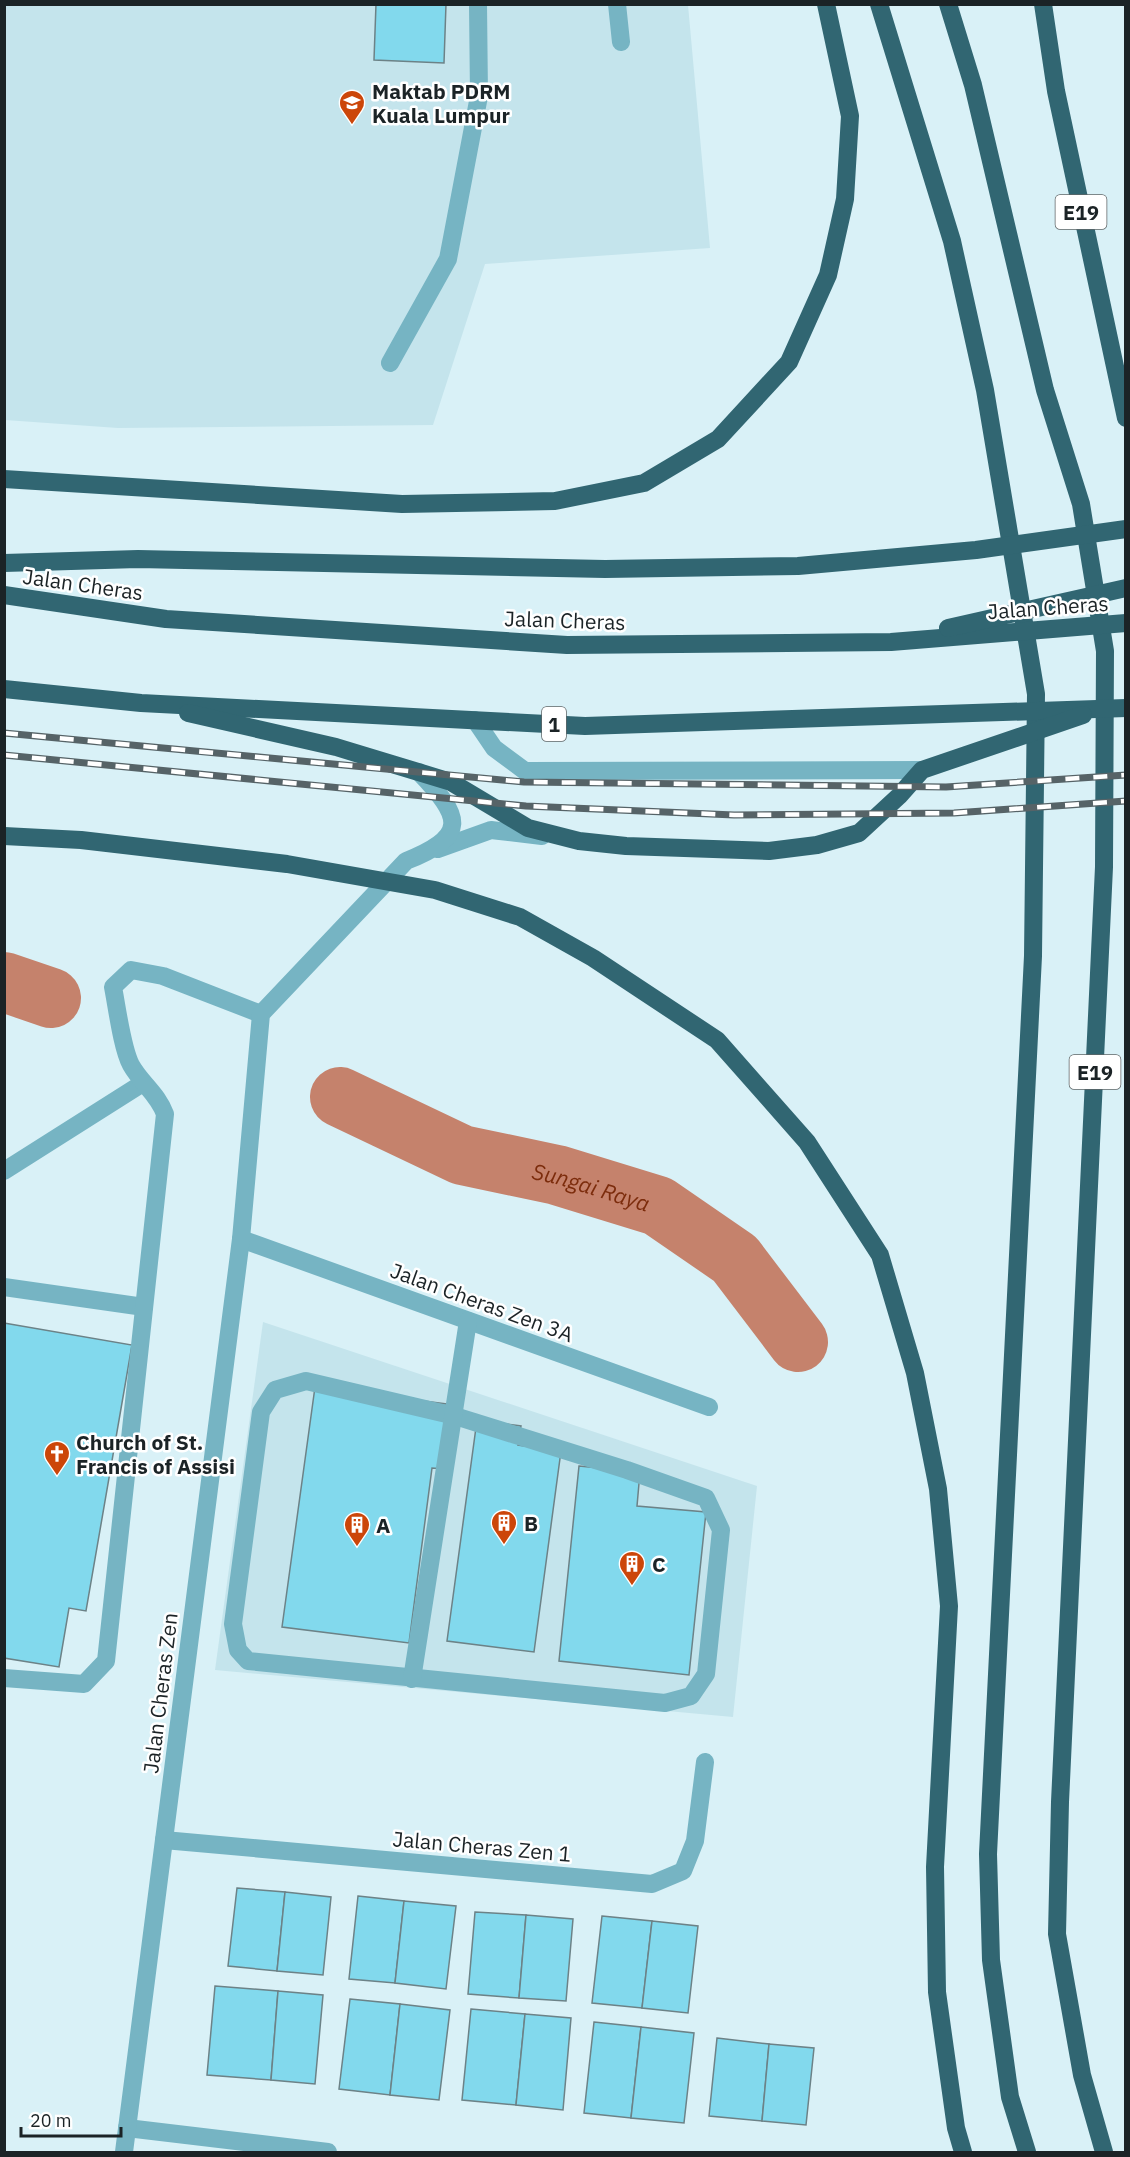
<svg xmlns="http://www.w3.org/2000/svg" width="1130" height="2157" viewBox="0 0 1130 2157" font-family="'IBM Plex Sans',sans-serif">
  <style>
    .built { fill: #c4e4ec }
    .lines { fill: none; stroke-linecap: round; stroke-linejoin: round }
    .river { stroke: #c5826c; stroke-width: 60 }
    .building { fill: #82d9ed; stroke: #6c8287; stroke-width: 1.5 }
    .minor { stroke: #76b4c3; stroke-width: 18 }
    .highway { stroke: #316672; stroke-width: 18 }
    .rail-casing { stroke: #566367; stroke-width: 7 }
    .rail { stroke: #fff; stroke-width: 4.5; stroke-dasharray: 14; stroke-linecap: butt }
    .labels { text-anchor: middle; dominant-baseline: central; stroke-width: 5; stroke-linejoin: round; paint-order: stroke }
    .shield { fill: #fff; stroke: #5f6567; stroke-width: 1.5 }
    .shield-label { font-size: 20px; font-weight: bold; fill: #1b2326 }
    .poi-label { font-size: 21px; font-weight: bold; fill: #1b2326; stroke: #fff; text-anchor: start }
    .street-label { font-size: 21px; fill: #1b2326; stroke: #fff }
    .water-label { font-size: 22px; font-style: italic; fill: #7c2c0c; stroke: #fff }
  </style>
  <rect width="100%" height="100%" fill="#d9f1f7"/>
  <g class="built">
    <polygon points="4,5 688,5 710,248 485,264 433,425 118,428 5,420"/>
    <polygon points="263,1322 757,1486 733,1717 215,1670"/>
  </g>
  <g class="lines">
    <g class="river">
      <polyline points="4,982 51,998"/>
      <path id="s1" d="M340,1097l122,58 95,20 101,31 77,53 63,83"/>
    </g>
  </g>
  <g class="building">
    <polygon points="376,4 446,4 444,63 374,60"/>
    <polygon points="4,1323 132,1345 86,1611 69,1608 59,1667 4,1658"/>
    <polygon points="315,1387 454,1405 445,1469 432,1468 409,1643 282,1627"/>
    <polygon points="477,1420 521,1426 518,1445 561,1451 534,1652 447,1641"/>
    <polygon points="579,1466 640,1472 637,1506 706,1512 689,1675 559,1661"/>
    <polygon points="237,1888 285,1892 277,1971 228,1966"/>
    <polygon points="285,1892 331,1897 323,1975 277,1971"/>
    <polygon points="358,1896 404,1901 395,1983 349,1979"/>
    <polygon points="404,1901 456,1906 446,1989 395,1983"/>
    <polygon points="475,1912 526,1915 519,1998 468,1994"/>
    <polygon points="526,1915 573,1919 566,2001 519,1998"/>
    <polygon points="602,1916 652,1921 642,2008 592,2003"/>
    <polygon points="652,1921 698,1926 688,2013 642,2008"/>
    <polygon points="215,1986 278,1991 271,2080 207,2075"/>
    <polygon points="278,1991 323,1995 315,2084 271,2080"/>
    <polygon points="350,1999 400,2004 390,2095 339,2089"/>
    <polygon points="400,2004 450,2010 439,2100 390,2095"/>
    <polygon points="471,2009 525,2014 516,2105 462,2100"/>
    <polygon points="525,2014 571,2018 563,2110 516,2105"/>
    <polygon points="594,2022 641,2027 631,2118 584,2113"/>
    <polygon points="641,2027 694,2033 684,2123 631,2118"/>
    <polygon points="717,2038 769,2044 762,2121 709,2116"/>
    <polygon points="769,2044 814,2048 806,2125 762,2121"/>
  </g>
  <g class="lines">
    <g class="minor">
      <polyline points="617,4 621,42"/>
      <polyline points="390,363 448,259 479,96 478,4"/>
      <polyline points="475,720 494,748 525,771 922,770"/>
      <polyline points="438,849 491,830 542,836"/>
      <polyline points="4,1171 143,1083"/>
      <polyline points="241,1239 709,1407"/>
      <polyline points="4,1287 144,1307"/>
      <polygon points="306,1381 455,1416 627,1470 706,1498 721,1530 706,1674 691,1696 665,1703 248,1661 238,1650 233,1624 261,1412 275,1390"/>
      <path d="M4,1678l80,6 22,-23 59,-547c-7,-20 -24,-31 -34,-49 -9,-17 -14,-58 -18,-78l18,-17 32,6 98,38"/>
      <polyline points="412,1679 468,1321"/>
      <polyline points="164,1840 652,1884 683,1871 695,1841 705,1762"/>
      <polyline points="127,2128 328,2152"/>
      <path d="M124,2152l117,-913 20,-225 145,-153c63,-25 56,-44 13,-89"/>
    </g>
    <g class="highway">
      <polyline points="879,4 952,241 985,390 1036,694 1033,956 988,1854 991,1960 1010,2097 1027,2152"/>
      <polyline points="948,4 973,85 1045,390 1081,504 1105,651 1104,867 1060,1802 1057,1934 1082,2075 1104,2152"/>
      <polyline points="1043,4 1056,91 1126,418"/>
      <polyline points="4,479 402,504 555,501 644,483 718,439 789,362 828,275 845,199 850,116 826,4"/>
      <polyline points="4,563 138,559 605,569 798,566 976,550 1126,529"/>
      <polyline points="4,595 166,619 567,645 891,642 1126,623"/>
      <polyline points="948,628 1126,588"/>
      <polyline points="4,689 141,703 585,726 1126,708"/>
      <polyline points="188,713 336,747 451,782 528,828 579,841 626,846 769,851 817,845 859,833 899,796 922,770 1083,715"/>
      <polyline points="4,836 81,840 287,864 435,890 520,917 593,958 717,1040 807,1142 880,1255 915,1373 938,1489 949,1606 935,1867 937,1992 956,2128 963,2152"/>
    </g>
    <defs>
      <g id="rail">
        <polyline points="4,733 524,782 946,787 1126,775"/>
        <polyline points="4,755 526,806 734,815 954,813 1126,801"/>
      </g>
    </defs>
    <use href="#rail" class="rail-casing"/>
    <use href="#rail" class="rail"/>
  </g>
  <defs>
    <symbol id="university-pin" viewBox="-11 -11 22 30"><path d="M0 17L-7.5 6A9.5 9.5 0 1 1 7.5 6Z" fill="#cc4609" stroke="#fff"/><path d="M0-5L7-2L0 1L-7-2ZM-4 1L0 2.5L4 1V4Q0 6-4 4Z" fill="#fff"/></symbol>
    <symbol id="church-pin" viewBox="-11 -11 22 30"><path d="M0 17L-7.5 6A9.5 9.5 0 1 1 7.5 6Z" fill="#cc4609" stroke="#fff"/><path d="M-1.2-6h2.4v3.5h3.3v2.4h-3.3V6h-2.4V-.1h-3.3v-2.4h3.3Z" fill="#fff"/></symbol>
    <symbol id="building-pin" viewBox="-11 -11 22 30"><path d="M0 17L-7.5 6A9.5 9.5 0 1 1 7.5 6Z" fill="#cc4609" stroke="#fff"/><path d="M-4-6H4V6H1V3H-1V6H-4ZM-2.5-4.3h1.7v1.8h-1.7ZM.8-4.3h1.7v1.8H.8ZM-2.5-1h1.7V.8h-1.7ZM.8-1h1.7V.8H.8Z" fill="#fff"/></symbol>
  </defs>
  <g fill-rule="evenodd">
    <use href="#university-pin" x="337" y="88" width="30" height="40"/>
    <use href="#church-pin" x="42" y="1439" width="30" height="40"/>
    <use href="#building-pin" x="489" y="1508" width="30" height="40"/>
    <use href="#building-pin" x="342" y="1510" width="30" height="40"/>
    <use href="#building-pin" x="617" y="1549" width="30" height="40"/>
  </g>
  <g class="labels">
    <g class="shield">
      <rect x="1055.5" y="195" width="51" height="34" rx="4.5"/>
      <rect x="542" y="707" width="24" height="34" rx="4.5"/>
      <rect x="1069.5" y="1055" width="51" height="34" rx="4.5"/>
    </g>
    <g class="shield-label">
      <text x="1081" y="212">E19</text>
      <text x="554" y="724">1</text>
      <text x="1095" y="1072">E19</text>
    </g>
    <g class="poi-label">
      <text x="372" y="91">Maktab PDRM<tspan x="372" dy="24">Kuala Lumpur</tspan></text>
      <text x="76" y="1442">Church of St.<tspan x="76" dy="24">Francis of Assisi</tspan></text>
      <text x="524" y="1523">B</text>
      <text x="376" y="1525">A</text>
      <text x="652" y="1564">C</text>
    </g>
    <g class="street-label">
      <text transform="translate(83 584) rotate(8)">Jalan Cheras</text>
      <text transform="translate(1048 607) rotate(-4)">Jalan Cheras</text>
      <text transform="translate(565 620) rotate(2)">Jalan Cheras</text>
      <text transform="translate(482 1302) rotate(20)">Jalan Cheras Zen 3A</text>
      <text transform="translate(160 1693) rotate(-83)">Jalan Cheras Zen</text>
      <text transform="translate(482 1846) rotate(5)">Jalan Cheras Zen 1</text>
    </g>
    <g class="water-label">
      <text stroke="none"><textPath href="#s1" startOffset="268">Sungai Raya</textPath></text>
    </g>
  </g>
  <rect width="1130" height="2157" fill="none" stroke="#1b2326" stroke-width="12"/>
  <path d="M21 2127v9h100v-9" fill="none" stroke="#1b2326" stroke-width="3"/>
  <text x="30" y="2127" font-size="18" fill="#1b2326" stroke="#ffffff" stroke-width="4.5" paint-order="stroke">20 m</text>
</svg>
